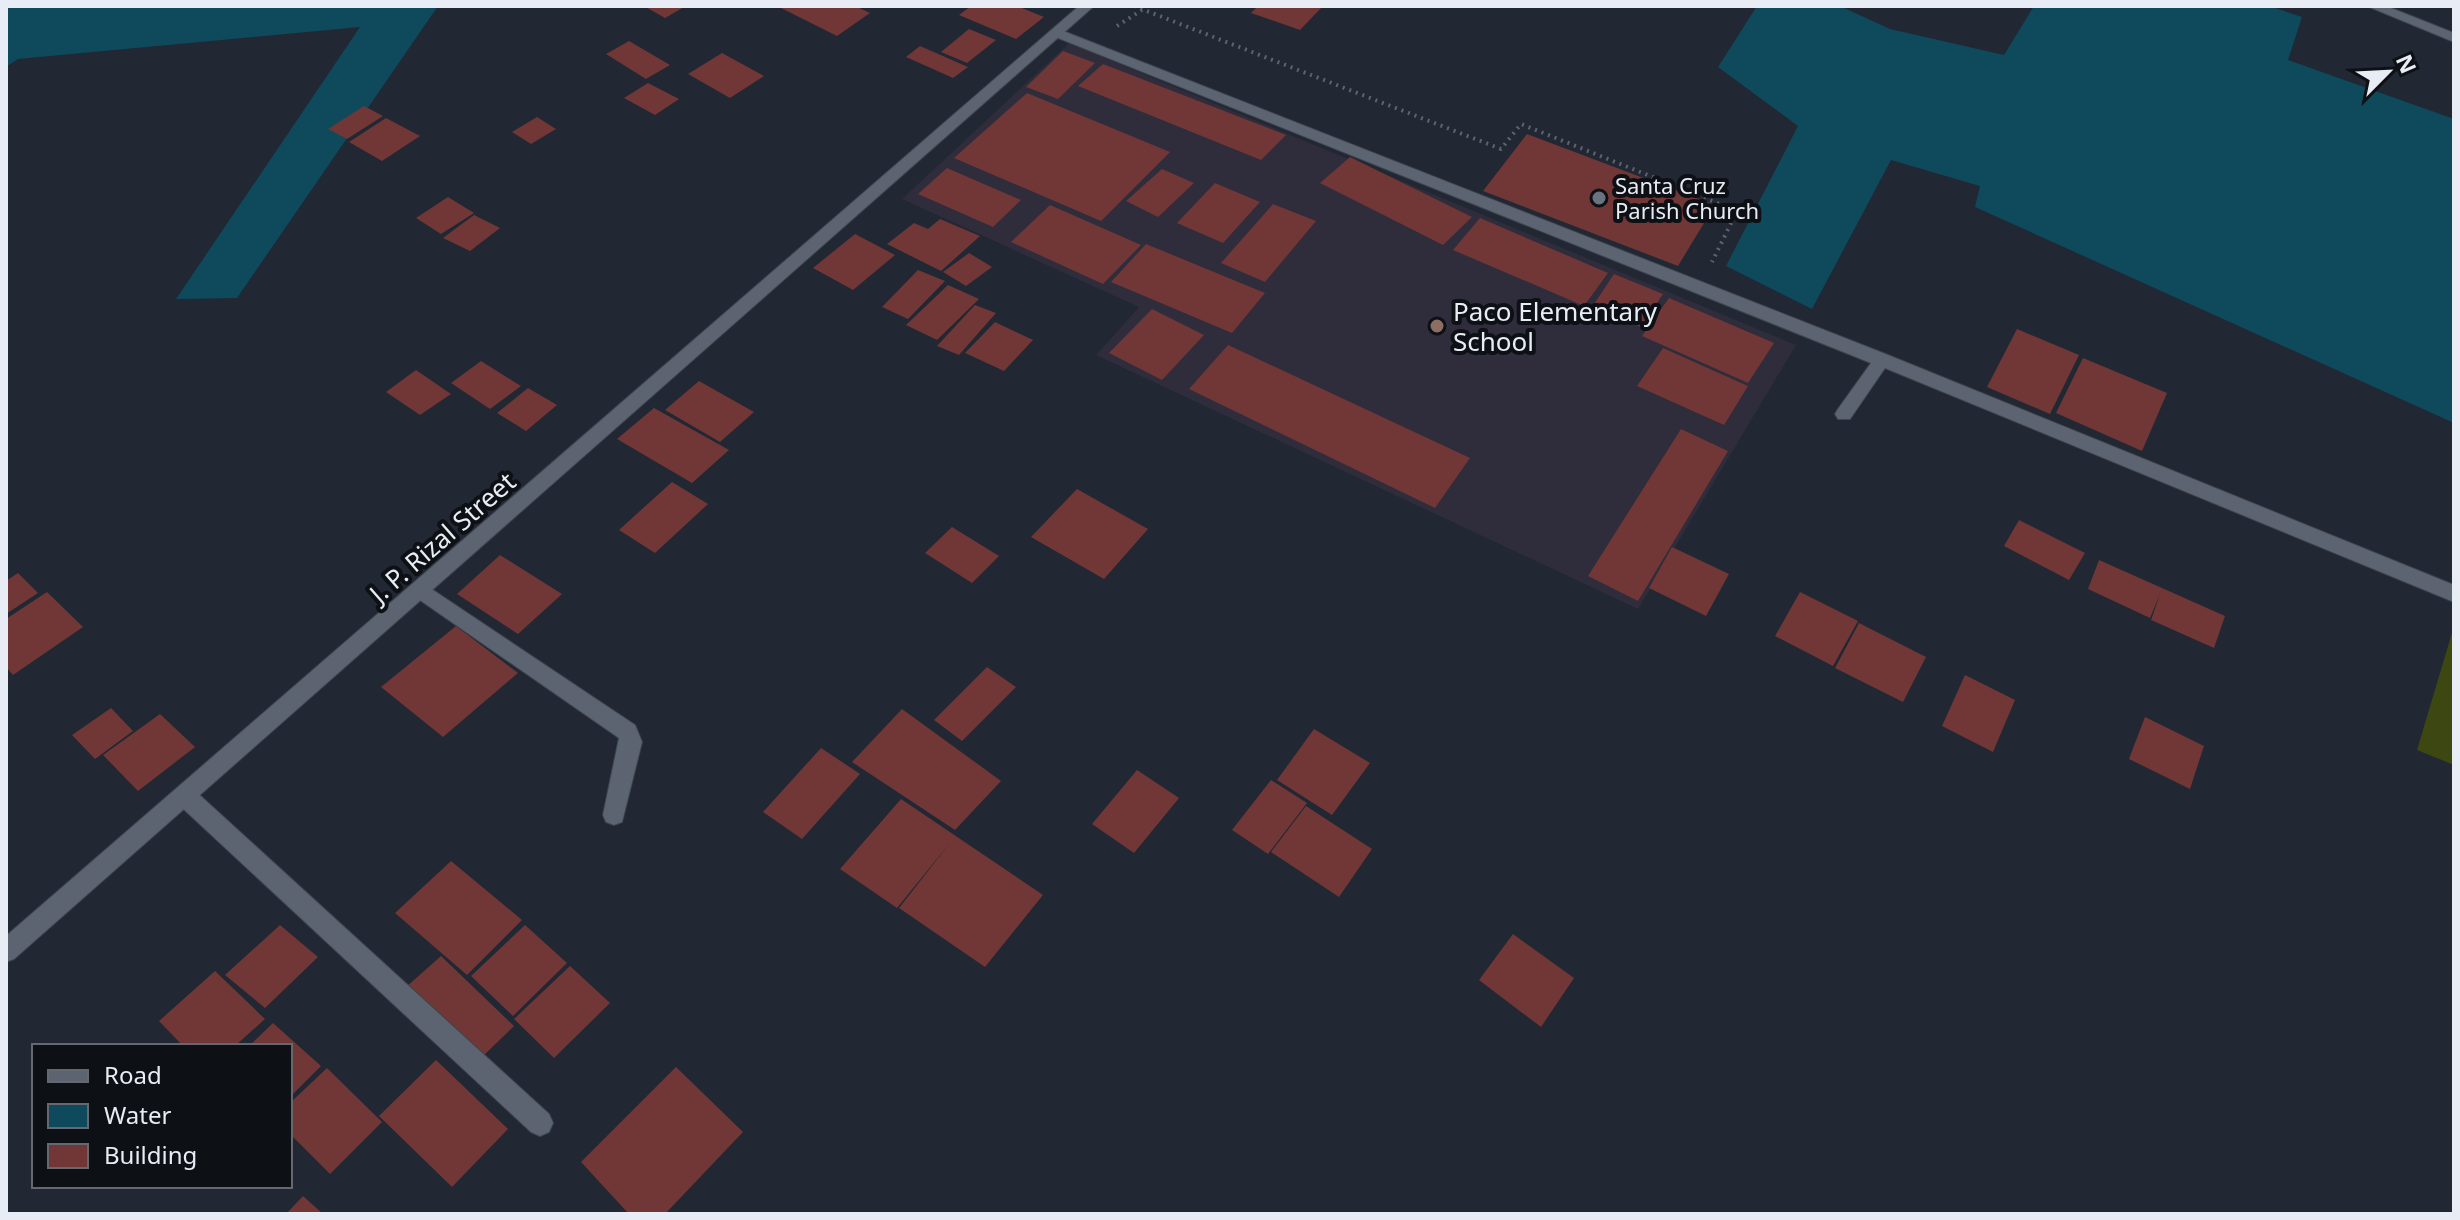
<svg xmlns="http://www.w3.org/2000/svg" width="2460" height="1220" viewBox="0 0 2460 1220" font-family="'Noto Sans',sans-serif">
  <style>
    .education { fill: #2f2c3c }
    .green { fill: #3c4712 }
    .water { fill: #0e4a5c }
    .building { fill: #703736 }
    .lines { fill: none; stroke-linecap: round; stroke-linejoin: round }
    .service-casing { stroke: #3f454e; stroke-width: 2 }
    .minor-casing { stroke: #3f454e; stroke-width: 2 }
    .secondary-casing { stroke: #3f454e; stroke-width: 2 }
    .path { stroke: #5e636e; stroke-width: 4; stroke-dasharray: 2 5; stroke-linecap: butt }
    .service { fill: #5d6471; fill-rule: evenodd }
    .minor { fill: #5d6471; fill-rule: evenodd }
    .secondary { fill: #5d6471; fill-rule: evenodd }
    .worship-dot { fill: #6b7280; stroke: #0d1015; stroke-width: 3 }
    .education-dot { fill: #8d6e63; stroke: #0d1015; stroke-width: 3 }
    .labels { text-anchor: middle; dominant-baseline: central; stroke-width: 8; stroke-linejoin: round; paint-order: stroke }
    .far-poi-label { font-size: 22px; fill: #e8ecf4; stroke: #0d1015; text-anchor: start }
    .poi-label { font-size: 26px; fill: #e8ecf4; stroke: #0d1015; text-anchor: start }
    .street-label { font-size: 26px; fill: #e8ecf4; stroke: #0d1015 }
  </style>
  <rect width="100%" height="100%" fill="#212733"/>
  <polygon class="education" points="1069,43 1796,345 1638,609 1096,355 1139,307 902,199"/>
  <polygon class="green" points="2454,626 2454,765 2417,750"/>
  <g class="water">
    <polygon points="6,6 438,6 237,298 176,299 360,27 18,59 6,67"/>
    <polygon points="1757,6 1840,6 1890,29 2004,55 2034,6 2269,6 2302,17 2288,60 2454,119 2454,423 1975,207 1980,186 1891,160 1812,309 1726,266 1798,126 1718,67"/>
  </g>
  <g class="building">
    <polygon points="644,6 686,6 665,18"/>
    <polygon points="777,6 855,6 870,13 837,36"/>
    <polygon points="971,6 1017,6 1044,17 1016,39 959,15"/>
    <polygon points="1258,6 1323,6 1300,30 1251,13"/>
    <polygon points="969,29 996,40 967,63 941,52"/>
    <polygon points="629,41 670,65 646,79 606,54"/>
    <polygon points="920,46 968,67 953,78 906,57"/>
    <polygon points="1063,51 1095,63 1058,99 1026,87"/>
    <polygon points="722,53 764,76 730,98 688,74"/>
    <polygon points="1103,64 1286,135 1261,160 1078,86"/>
    <polygon points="648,83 679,99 655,115 624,98"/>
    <polygon points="1027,93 1170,152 1101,221 954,158"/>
    <polygon points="364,106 383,116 347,139 328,129"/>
    <polygon points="537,117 556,129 531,144 512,132"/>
    <polygon points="386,118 420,136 382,161 349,142"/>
    <polygon points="1527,134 1715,205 1678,266 1483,191"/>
    <polygon points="1350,157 1472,217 1443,245 1320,183"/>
    <polygon points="947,168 1021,200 993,227 918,194"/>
    <polygon points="1162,169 1194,183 1158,217 1126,201"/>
    <polygon points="1215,183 1260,202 1223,243 1177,223"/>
    <polygon points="448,197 474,213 441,234 416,218"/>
    <polygon points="1273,204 1316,221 1265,282 1221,263"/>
    <polygon points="1050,205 1141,245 1103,284 1011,242"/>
    <polygon points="474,215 500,228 470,251 443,238"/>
    <polygon points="1480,218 1608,273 1584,306 1453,250"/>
    <polygon points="940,219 980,236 941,271 887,244 914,223 928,229"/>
    <polygon points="855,234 895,255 853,290 813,268"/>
    <polygon points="1146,244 1265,293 1232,333 1111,282"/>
    <polygon points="969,253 992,267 966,286 943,272"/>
    <polygon points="918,270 945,281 908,319 882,307"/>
    <polygon points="1614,274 1663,294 1641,327 1592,307"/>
    <polygon points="948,285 979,299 937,340 906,325"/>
    <polygon points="1669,298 1774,343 1748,383 1642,336"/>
    <polygon points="975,305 996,313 959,355 937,346"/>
    <polygon points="1152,309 1204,335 1162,380 1109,353"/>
    <polygon points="995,322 1033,340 1004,371 965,353"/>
    <polygon points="2017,329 2079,355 2050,414 1987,387"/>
    <polygon points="1228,345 1470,458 1435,508 1189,389"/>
    <polygon points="1663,348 1748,386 1724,425 1637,386"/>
    <polygon points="2083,358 2167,393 2142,451 2056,413"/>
    <polygon points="481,361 521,386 490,409 451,383"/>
    <polygon points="416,370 451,394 420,415 386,392"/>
    <polygon points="699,381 754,412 720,442 665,410"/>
    <polygon points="528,388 557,405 526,431 497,413"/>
    <polygon points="654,408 729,450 692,483 617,439"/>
    <polygon points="1681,429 1728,451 1638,601 1588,576"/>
    <polygon points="672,482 708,504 655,553 619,530"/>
    <polygon points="1077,489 1148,529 1104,579 1031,537"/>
    <polygon points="2019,520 2085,553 2069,580 2004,546"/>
    <polygon points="952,527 999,556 972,583 925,553"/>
    <polygon points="1672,547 1729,574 1706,616 1649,588"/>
    <polygon points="500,555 562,594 518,634 457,594"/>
    <polygon points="2099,560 2225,616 2214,648 2151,620 2160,594 2150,618 2088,589"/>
    <polygon points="18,573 38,593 6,614 6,581"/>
    <polygon points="47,592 83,627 13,675 6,667 6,619"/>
    <polygon points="1800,592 1858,621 1833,666 1775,636"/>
    <polygon points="1859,623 1926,657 1903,702 1835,668"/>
    <polygon points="456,626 518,673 443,737 381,687"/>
    <polygon points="987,667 1016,687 962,741 934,720"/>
    <polygon points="1965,675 2015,700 1993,752 1942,726"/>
    <polygon points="111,708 133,731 95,759 72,735"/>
    <polygon points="902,709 1001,781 955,830 852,762"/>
    <polygon points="160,714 195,747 138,791 103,755"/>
    <polygon points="2145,717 2204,746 2190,789 2129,759"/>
    <polygon points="1314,729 1370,763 1332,815 1277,780"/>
    <polygon points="821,748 860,774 802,839 763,812"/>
    <polygon points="1137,770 1179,798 1134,853 1092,824"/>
    <polygon points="1271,780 1307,803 1268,854 1232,830"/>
    <polygon points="901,799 1043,895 985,967 899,908 950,843 897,908 840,869"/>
    <polygon points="1306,806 1372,849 1339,897 1271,852"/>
    <polygon points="451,861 522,920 467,975 395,913"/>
    <polygon points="280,925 318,957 265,1008 225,975"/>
    <polygon points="525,925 567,963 513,1016 471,976"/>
    <polygon points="1513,934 1574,978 1541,1027 1479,980"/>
    <polygon points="441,956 514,1026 480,1059 405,988"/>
    <polygon points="570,966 610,1003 554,1058 514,1019"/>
    <polygon points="215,971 265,1019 235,1046 183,1046 159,1021"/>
    <polygon points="273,1023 321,1066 290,1097 290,1046 249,1046"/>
    <polygon points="436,1060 508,1129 452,1187 379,1116"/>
    <polygon points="676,1067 743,1132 665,1214 629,1214 581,1162"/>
    <polygon points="327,1068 382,1122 330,1174 290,1134 290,1103"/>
    <polygon points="303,1196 323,1214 286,1214"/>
  </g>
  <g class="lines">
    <defs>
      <g id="service">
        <polygon points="1058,29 1888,355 2454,585 2454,602 1885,368 1850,419 1838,419 1835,414 1838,409 1871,363 1053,36 1053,30"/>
        <polygon points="421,582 635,725 642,742 622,822 614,825 606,822 603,815 619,738 414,596 411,590 414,584"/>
      </g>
      <polygon id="minor" points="185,786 193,789 549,1114 553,1123 549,1132 540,1136 531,1132 177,803 174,796 177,789"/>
      <g id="secondary">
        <polygon points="1079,6 1094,6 14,959 6,962 6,936"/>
        <polygon points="2367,6 2386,6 2454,33 2454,42"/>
      </g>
    </defs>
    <use href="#service" class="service-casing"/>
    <use href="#minor" class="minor-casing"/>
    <use href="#secondary" class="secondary-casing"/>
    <g class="path">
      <polyline points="1134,6 1501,149 1521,124 1737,211 1712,262"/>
      <polyline points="1117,26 1142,10"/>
    </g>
    <use href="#service" class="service"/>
    <use href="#minor" class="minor"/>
    <use href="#secondary" class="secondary"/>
  </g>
  <circle class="worship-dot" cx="1599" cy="198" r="8"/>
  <circle class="education-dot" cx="1437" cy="326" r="8"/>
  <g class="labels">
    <g class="far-poi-label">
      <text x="1615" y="185">Santa Cruz<tspan x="1615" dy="25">Parish Church</tspan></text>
    </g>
    <g class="poi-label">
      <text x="1453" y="311">Paco Elementary<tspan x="1453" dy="30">School</tspan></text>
    </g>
    <g class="street-label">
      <text transform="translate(442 537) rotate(-41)">J. P. Rizal Street</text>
    </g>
  </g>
  <rect width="2460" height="1220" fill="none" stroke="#e8ecf4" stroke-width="16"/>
  <rect x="32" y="1044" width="260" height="144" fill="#0d1015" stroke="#65686e" stroke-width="2"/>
  <rect x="48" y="1070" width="40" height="12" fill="#5d6471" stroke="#65686e" stroke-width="2"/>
  <text x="104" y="1084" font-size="24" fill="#e8ecf4">Road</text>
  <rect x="48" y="1104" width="40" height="24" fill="#0e4a5c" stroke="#65686e" stroke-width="2"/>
  <text x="104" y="1124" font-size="24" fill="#e8ecf4">Water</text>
  <rect x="48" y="1144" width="40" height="24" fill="#703736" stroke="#65686e" stroke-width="2"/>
  <text x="104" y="1164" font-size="24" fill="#e8ecf4">Building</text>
  <g transform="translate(2388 72) rotate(66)" stroke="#0d1015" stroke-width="6" paint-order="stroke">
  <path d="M0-6L14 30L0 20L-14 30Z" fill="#e8ecf4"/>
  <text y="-12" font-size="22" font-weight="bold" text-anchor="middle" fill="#e8ecf4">N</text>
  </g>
</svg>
